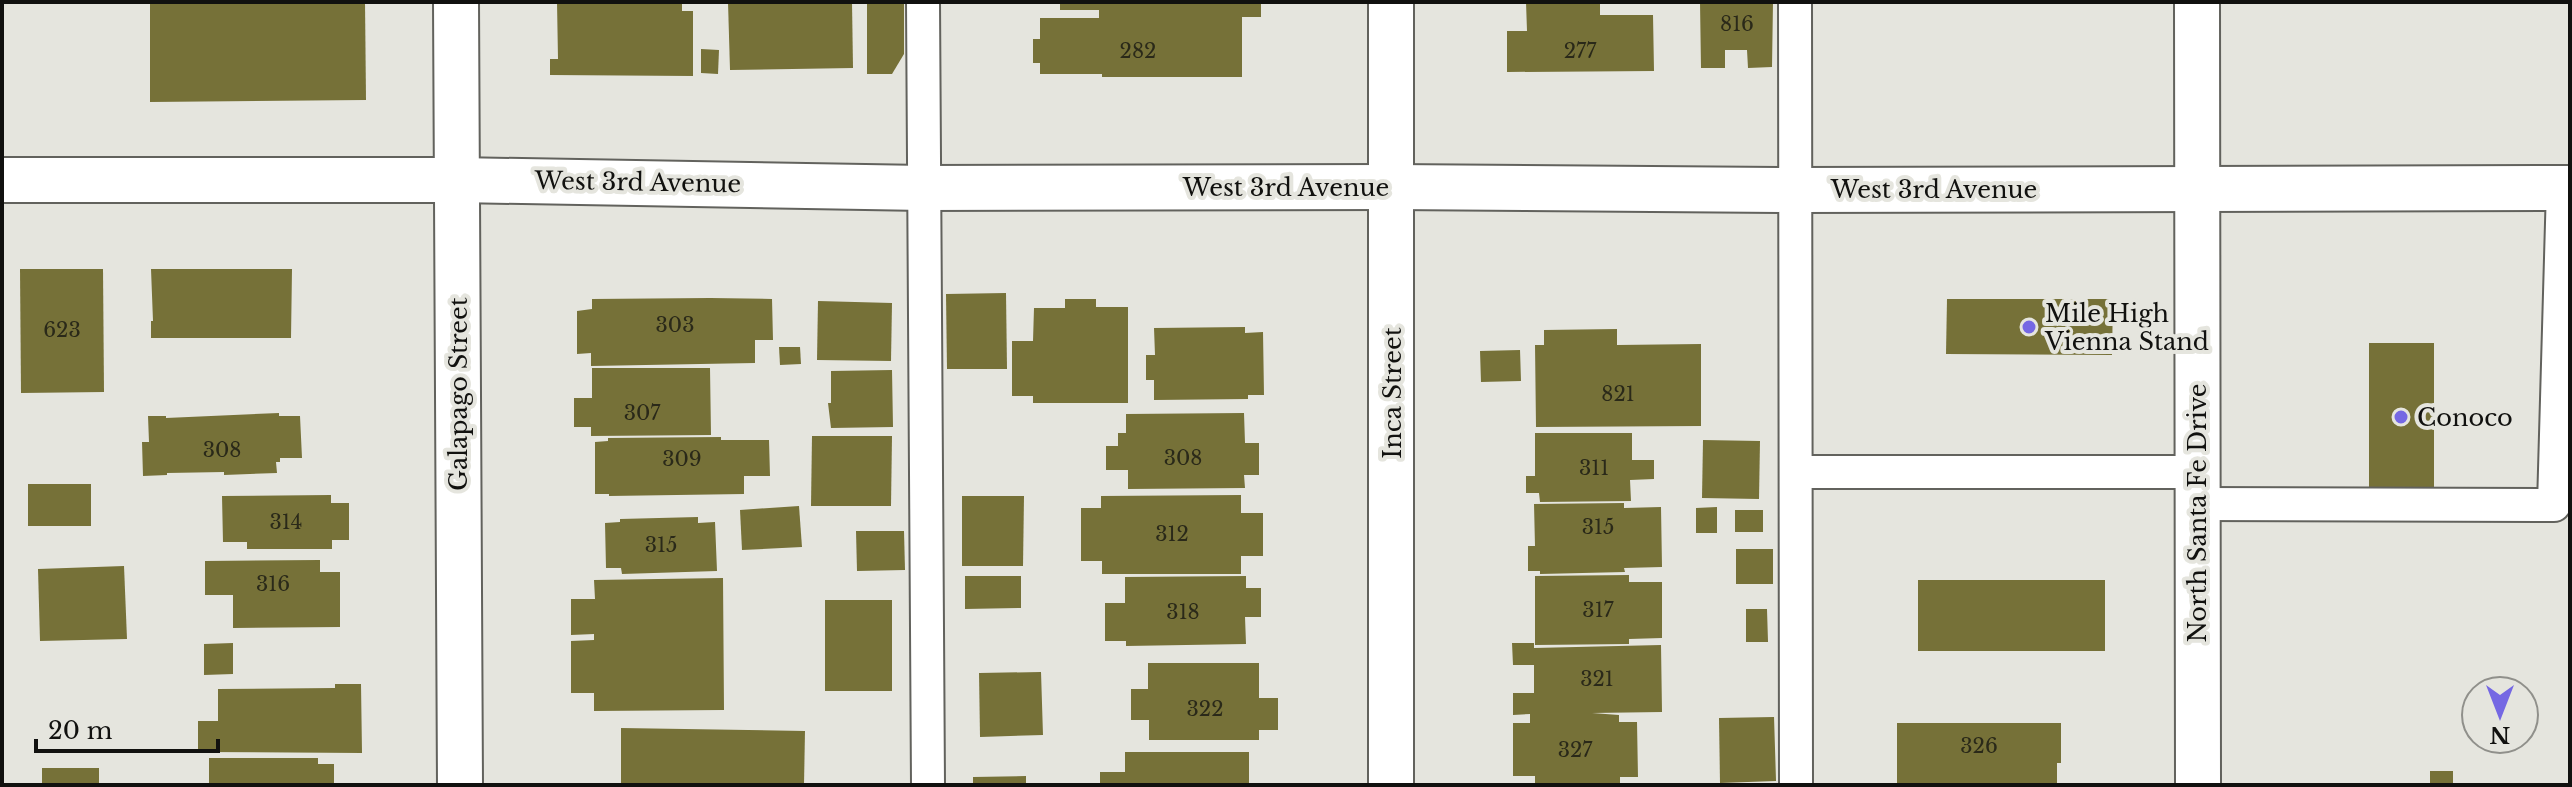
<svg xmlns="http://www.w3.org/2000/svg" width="2572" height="787" viewBox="0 0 2572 787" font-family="'Libre Baskerville',serif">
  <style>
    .building { fill: #767138 }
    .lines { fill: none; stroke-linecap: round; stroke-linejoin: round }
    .lane-casing { stroke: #62625d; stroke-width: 36 }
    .street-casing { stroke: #62625d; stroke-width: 48 }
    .secondary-casing { stroke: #62625d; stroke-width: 48 }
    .lane { stroke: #fff; stroke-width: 32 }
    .street { stroke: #fff; stroke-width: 44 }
    .secondary { stroke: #fff; stroke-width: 44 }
    .poi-dot { fill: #7568e3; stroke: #e5e5de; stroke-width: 3 }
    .labels { text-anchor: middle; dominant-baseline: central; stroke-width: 8; stroke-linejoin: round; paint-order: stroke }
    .number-label { font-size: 20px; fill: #2a2919 }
    .street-label { font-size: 24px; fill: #11110f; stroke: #e5e5de }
    .poi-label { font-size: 24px; fill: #11110f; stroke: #e5e5de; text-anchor: start }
  </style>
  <rect width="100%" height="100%" fill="#e5e5de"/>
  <g class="building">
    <polygon points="150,2 365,2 366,100 150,102"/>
    <polygon points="557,2 682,2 682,11 693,11 693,76 550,75 550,59 558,59"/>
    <polygon points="728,2 852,2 853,68 730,70"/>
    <polygon points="867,2 904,2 904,54 892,74 867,74"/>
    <polygon points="1060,2 1261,2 1261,17 1242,17 1242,77 1102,77 1102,74 1040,74 1040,63 1033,63 1033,39 1040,39 1040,18 1099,18 1099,10 1060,10"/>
    <polygon points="1526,2 1600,2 1600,15 1653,15 1654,71 1507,72 1507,31 1527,31"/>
    <polygon points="1700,2 1773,2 1772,67 1748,68 1747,50 1725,50 1725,68 1701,68"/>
    <polygon points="701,49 719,50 718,74 701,73"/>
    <polygon points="20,269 103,269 104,392 21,393"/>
    <polygon points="151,269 292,269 291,338 151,338 151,321 153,321"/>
    <polygon points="1006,293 1007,369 947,369 946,294"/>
    <polygon points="710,298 772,299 773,340 755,340 755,363 591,366 591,353 577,354 577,311 592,309 592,299"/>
    <polygon points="1065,299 1096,299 1096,307 1128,307 1128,403 1033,403 1033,396 1012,396 1012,341 1033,341 1034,308 1065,308"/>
    <polygon points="1947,299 2113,299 2112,355 1946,354"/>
    <polygon points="818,301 892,303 891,361 817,360"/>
    <polygon points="1245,327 1245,333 1263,332 1264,395 1248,395 1248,399 1154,400 1154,380 1146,380 1146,355 1155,355 1154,328"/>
    <polygon points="1617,329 1617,345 1701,344 1701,426 1536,427 1535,345 1544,345 1544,330"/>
    <rect x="2369" y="343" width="65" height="148"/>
    <polygon points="779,347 800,347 801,364 780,365"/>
    <polygon points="1520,350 1521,381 1481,382 1480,351"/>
    <polygon points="592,368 710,368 711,435 591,436 591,427 574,427 574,398 592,398"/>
    <polygon points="892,370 893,427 831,428 828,403 831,403 831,371"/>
    <polygon points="279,413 279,416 300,416 302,458 280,458 280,462 276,462 277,473 224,475 224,472 167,473 167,475 143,476 142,442 149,442 148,416 166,416 166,418"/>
    <polygon points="1244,413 1245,443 1259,443 1259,475 1244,475 1245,488 1128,489 1128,470 1106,470 1106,446 1118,446 1118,433 1126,433 1126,414"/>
    <polygon points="1535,433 1632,433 1632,460 1654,460 1654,479 1630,480 1631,501 1540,502 1539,493 1526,493 1526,476 1535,476"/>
    <polygon points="812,436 892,436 891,506 811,506"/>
    <polygon points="721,437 721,440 769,440 770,476 744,476 744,494 609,496 609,494 595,494 595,442 608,441 608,438"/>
    <polygon points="1703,440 1760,441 1759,499 1702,498"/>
    <rect x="28" y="484" width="63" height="42"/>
    <polygon points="331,495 331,503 349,503 349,540 332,540 332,549 247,549 247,542 223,542 222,496"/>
    <polygon points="1241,495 1241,513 1263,513 1263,556 1241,556 1241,574 1102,574 1102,561 1081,561 1081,508 1101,508 1101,496"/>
    <polygon points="962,496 1024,496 1023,566 962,566"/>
    <polygon points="1624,503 1624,508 1661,507 1662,567 1624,568 1625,572 1540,574 1540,571 1528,571 1528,546 1535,546 1534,504"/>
    <polygon points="799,506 802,547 742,550 740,510"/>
    <polygon points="1717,507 1717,533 1696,533 1696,508"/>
    <rect x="1735" y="510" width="28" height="22"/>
    <polygon points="698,517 698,523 715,522 717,571 622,574 621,568 606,568 605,523 620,522 620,519"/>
    <polygon points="856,531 904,531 905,570 857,571"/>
    <rect x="1736" y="549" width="37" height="35"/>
    <polygon points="320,560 320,572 340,572 340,627 233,628 233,595 205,595 205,561"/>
    <polygon points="124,566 127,639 40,641 38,569"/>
    <polygon points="1629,575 1629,582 1662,582 1662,638 1629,639 1629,644 1535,645 1535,576"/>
    <polygon points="965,576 1021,576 1021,608 965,609"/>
    <polygon points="1246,576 1246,588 1261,588 1261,617 1245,617 1246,644 1126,646 1126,641 1105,641 1105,603 1125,603 1125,577"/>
    <polygon points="723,578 724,710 594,711 594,693 571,693 571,641 594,640 594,634 571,635 571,599 595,599 594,580"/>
    <rect x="1918" y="580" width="187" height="71"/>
    <rect x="825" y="600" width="67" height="91"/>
    <polygon points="1746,609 1767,609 1768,642 1746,642"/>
    <polygon points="233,643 233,674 204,675 204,644"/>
    <polygon points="1512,643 1534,643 1534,648 1661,645 1662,712 1592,713 1619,715 1619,722 1637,722 1638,777 1620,777 1620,784 1535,785 1535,776 1513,776 1513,723 1530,723 1530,714 1513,715 1513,693 1534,693 1534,665 1513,665"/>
    <polygon points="1148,663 1259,663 1259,698 1278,698 1278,730 1259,730 1259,740 1149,740 1149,720 1131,720 1131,689 1148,689"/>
    <polygon points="1041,672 1043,735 980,737 979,673"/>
    <polygon points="335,684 361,684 362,753 198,752 198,721 218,721 218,689 335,688"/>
    <polygon points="1774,717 1776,781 1720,783 1719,718"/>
    <polygon points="1897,723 2061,723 2061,763 2057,763 2057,785 1897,785"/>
    <polygon points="621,728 805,731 804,785 621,785"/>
    <polygon points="1125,752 1249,752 1249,785 1100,785 1100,772 1125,772"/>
    <polygon points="209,758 318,758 318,764 334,764 334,785 209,785"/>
    <rect x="42" y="768" width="57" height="17"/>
    <rect x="2430" y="771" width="23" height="14"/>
    <polygon points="1026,776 1026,785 973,785 973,777"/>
  </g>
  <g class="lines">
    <defs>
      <g id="lane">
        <polyline points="923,2 928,785"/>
        <polyline points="1795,2 1796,785"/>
        <polyline points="1796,472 2198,472"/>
        <polyline points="2197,504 2554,505 2563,188"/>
      </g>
      <polyline id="street" points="1391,2 1391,785"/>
      <g id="secondary">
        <polyline points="456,2 460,785"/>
        <polyline points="2197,2 2198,785"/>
        <polyline points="2,180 457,180 924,188 1393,187 1796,190 2570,188"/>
      </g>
    </defs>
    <use href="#lane" class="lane-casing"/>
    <use href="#street" class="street-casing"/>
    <use href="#secondary" class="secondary-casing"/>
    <use href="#lane" class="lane"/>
    <use href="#street" class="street"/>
    <use href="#secondary" class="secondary"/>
  </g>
  <g class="poi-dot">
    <circle cx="2029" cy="327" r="8"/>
    <circle cx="2401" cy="417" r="8"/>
  </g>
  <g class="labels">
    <g class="number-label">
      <text x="1737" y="24">816</text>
      <text x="1138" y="51">282</text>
      <text x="1580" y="51">277</text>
      <text x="675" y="325">303</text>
      <text x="62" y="330">623</text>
      <text x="1618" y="394">821</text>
      <text x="642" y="413">307</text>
      <text x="222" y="450">308</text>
      <text x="1183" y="458">308</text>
      <text x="682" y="459">309</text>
      <text x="1594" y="468">311</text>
      <text x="286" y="522">314</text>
      <text x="1598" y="527">315</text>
      <text x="1172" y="534">312</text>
      <text x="661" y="545">315</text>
      <text x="273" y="584">316</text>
      <text x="1598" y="610">317</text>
      <text x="1183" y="612">318</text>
      <text x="1597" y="679">321</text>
      <text x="1205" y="709">322</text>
      <text x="1979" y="746">326</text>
      <text x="1575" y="750">327</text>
    </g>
    <g class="street-label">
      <text transform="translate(638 182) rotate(1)">West 3rd Avenue</text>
      <text x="1286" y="187">West 3rd Avenue</text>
      <text x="1934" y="189">West 3rd Avenue</text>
      <text transform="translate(1392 393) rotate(-90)">Inca Street</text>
      <text transform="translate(458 394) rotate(-90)">Galapago Street</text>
      <text transform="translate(2197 513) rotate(-90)">North Santa Fe Drive</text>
    </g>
    <g class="poi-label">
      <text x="2045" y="313">Mile High<tspan x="2045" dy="28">Vienna Stand</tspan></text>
      <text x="2417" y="417">Conoco</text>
    </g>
  </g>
  <rect width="2572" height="787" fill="none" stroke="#11110f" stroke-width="8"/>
  <g transform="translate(2500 715) rotate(180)"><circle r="38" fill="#e5e5de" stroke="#90908b" stroke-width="2"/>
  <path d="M0-6L14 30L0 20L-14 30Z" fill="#7568e3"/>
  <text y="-12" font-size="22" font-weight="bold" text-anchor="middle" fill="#11110f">N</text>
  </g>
  <path d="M36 739v12h182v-12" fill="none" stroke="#11110f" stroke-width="4"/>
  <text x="48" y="739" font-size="24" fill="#11110f" stroke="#e5e5de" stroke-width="6" paint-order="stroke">20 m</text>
</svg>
